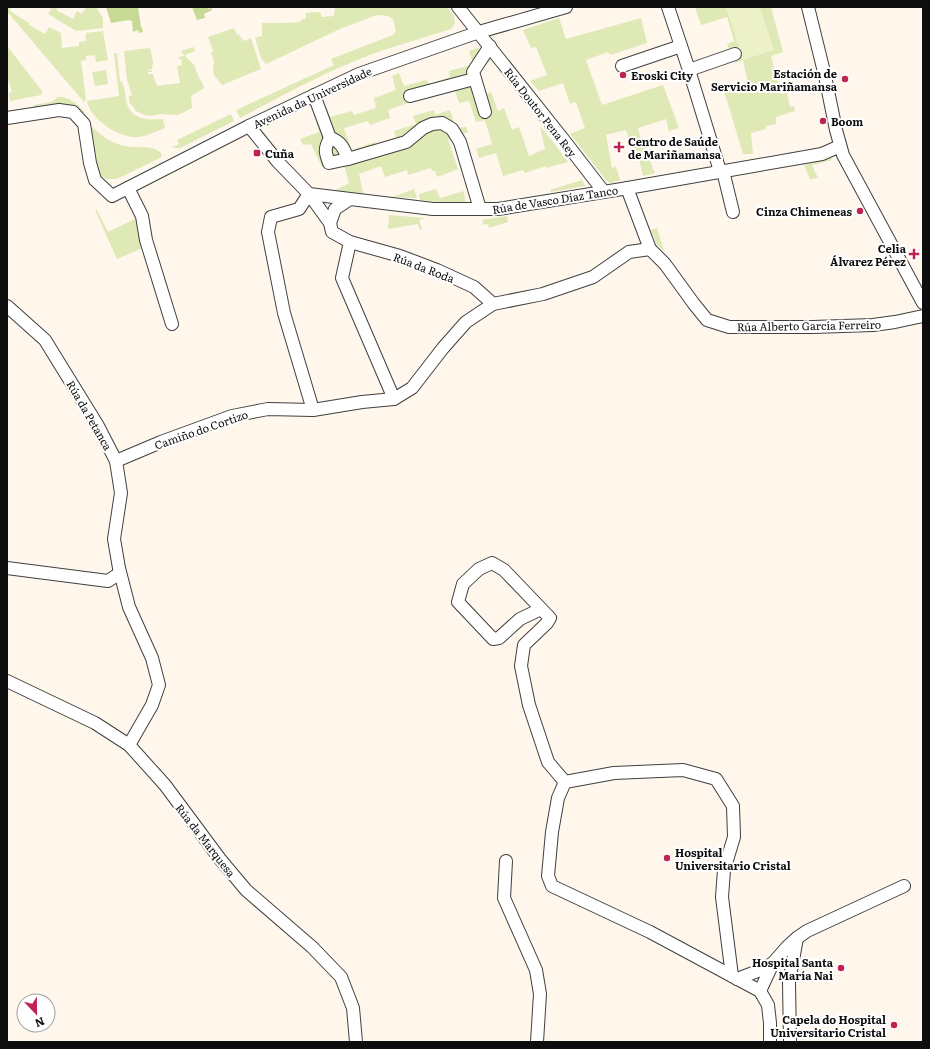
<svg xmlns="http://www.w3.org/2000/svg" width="930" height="1049" viewBox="0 0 930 1049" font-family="Literata,serif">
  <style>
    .green { fill: #dee9b6 }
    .forest { fill: #c7da95 }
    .pitch { fill: #edf1c8 }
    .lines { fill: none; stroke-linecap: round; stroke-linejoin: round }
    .minor-casing { stroke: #404040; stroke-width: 14 }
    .minor { stroke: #fff; stroke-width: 12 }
    .poi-dot { fill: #be2354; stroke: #fff; stroke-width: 1.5 }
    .labels { text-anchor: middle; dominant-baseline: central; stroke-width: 4; stroke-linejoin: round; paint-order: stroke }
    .poi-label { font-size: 11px; font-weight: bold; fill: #0d0d0d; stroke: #fff; text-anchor: end }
    .street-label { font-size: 11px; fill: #0d0d0d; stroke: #fff }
  </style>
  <rect width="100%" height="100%" fill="#fff6ec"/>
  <g class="green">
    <polygon points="7,7 11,7 10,11 29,23 29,25 45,34 49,27 61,33 62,48 79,46 79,42 86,41 86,33 103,31 108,60 96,62 95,55 86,56 86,60 81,61 86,99 84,102 10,15 7,13"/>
    <polygon points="52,7 58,7 56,10 73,19 77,11 81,14 87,7 96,7 103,18 103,28 76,31 48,14"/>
    <path d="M329,7h118l7,9 1,7 -4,6c-34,11 -69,20 -101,34 -38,16 -74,36 -110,55l-4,-8 98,-45 -3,-6 62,-24 3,-4 -3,-12 -5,-3 -7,-1 -7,1 -32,12 -76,36 -5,-6 -6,-20 7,-2v-13h21l17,-1 2,-3h4v-6l14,-1 2,5 12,-1 1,-9z"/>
    <polygon points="695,7 771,7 783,52 771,56 781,94 787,93 790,107 794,106 795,111 776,117 776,124 766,126 766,129 751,133 753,154 743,154 724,91 748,83 743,60 735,63 727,44 734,41 727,17 701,25"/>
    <polygon points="559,18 566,39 641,18 647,43 610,55 608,52 586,60 602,105 663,85 679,128 669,131 666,119 638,128 641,140 655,173 643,176 639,159 634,158 626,130 606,135 612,168 616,167 620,180 610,183 606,180 570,134 585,128 576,102 570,104 563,83 539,91 530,81 547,75 536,47 531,48 523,30"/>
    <polygon points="234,28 237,35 239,35 242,39 245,41 251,38 261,69 222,85 214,75 213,68 214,61 211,53 213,51 208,37"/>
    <polygon points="7,46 42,91 41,95 10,101 9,93 12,92 7,76"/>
    <polygon points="194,47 195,51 185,55 185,56 194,65 199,78 203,84 204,88 191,96 192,108 178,115 160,114 151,116 145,115 136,111 130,103 129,99 129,96 132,95 127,80 124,51 150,48 153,62 152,69 147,70 148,71 152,70 152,72 148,72 148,74 153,74 157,86 180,83 177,66 182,65 181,59 179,59 179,57 184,56 182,52 181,52 181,51"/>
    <polygon points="477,48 480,49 491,61 478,68 484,95 491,92 498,111 504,108 512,130 519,127 529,156 545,149 540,126 556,146 568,162 546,168 545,166 525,173 523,170 503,176 496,153 479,158 476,149 492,144 485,120 476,122 469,101 459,103 454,88 407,95 408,103 388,110 390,118 370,125 368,121 344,128 352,150 375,142 377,147 397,140 394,131 416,124 413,116 434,110 435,115 450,110 456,128 466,127 468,132 448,139 458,169 437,177 435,171 432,171 431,168 408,175 407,170 385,177 381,166 359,174 363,193 334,191 349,183 343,162 322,167 311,144 303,145 300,139 319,132 314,111 326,105 330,117 352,111 354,115 376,108 374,98 396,90 392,76 399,73 404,86 426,80 430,84 450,77 449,71 471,65 473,63 469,51"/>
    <path d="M114,53h3l3,28 2,1c1,3 2,6 3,9 1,3 0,6 1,10 5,19 20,19 37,18l2,9c-8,3 -18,8 -27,9 -18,2 -48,-18 -51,-36l32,-5z"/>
    <polygon points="106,70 108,84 95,86 92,72"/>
    <path d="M58,97c11,-1 19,7 27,15l-1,1 -9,-6 -23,-2 -18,2v-2l17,-3z"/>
    <polygon points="231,114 234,121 180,148 174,148 172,146 175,146 179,144 177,140"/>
    <path d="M87,122c11,11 22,21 38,24 12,3 27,-2 36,7l1,4 -41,20 -5,2h-10l-5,-3 -6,-7z"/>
    <polygon points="831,158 832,160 812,165 818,178 810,179 804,165"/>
    <polygon points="582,180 585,186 551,192 550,190"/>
    <polygon points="414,189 417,198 393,197"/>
    <polygon points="436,189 440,198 464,191 465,202 442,202 420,200 419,194"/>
    <polygon points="95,210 97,210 108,232 141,216 145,247 117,259"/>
    <polygon points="389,215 426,218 419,220 422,229 420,230 418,224 388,229"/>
    <polygon points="507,216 508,222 489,228 488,224 484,225 482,220"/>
    <polygon points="657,228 664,251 657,245 651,230"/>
  </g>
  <g class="forest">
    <polygon points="106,7 138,7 141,27 142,28 143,32 139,33 138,30 133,32 132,21 129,20 111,23"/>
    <polygon points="192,7 208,7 208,9 212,8 212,10 204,14 205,18 197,20"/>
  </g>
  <polygon class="pitch" points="726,7 760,7 774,50 743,60"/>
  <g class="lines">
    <defs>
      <g id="minor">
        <polyline points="458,7 563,139 604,192"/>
        <polyline points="668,7 689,70 720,171"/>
        <polyline points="808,7 825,76 836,130 843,155 923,303"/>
        <polyline points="622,66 681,46"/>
        <polyline points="689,70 735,54"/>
        <path d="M314,95l16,43c-6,11 -5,14 -1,25l19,-4c-4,-10 -7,-18 -18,-21"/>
        <polyline points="410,96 474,79"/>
        <polyline points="485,112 473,72 490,46"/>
        <polyline points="7,118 59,110 73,112 84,124 90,163 95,180 112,196 249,126 359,74 479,32 566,7"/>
        <polyline points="249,126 278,162 309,194 330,223 332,232 350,242 400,256 437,270 474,287 493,304"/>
        <polyline points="348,159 406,142 423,128 432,124 442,123 452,129 460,142 480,209"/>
        <polyline points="723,171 733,212"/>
        <polyline points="128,188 142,216 146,240 172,324"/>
        <polyline points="627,188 650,249 665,264 694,304 707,320 729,327 813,327 873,325 895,322 923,316"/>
        <polyline points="309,194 433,209 498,209 622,189 822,154 840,146"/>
        <polyline points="309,194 299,209 271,217 268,232 284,313 313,410"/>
        <polyline points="330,223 335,209 350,199"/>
        <polyline points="350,242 342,278 394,399"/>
        <polyline points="7,306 45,340 98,426 116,461 121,493 114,539 119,568 129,607 152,658 159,685 152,705 129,745"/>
        <polyline points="116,461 161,442 232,416 268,409 313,410 362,402 394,399 412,388 443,348 466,322 493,304 543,294 593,277 629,252 650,249"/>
        <polyline points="7,568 108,581 120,573"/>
        <polyline points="541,609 520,619 499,638 493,639 458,602 463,584 479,569 492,563 504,570 550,618 547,623 524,645 521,666 529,705 548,762 565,782"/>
        <polyline points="7,681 95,723 129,745 165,785 220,859 246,890 312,947 341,977 353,1008 356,1042"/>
        <polyline points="565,782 558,798 552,832 548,876 552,886 650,932 760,991 768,1005 770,1023 770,1042"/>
        <polyline points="565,782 614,773 683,770 716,779 733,806 734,837 724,870 722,897 732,976"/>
        <polyline points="506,861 504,898 536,970 540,994 537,1042"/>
        <polyline points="737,979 763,969 773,963 787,947 797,938 807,931 904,886"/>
        <polyline points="760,991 773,963"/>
        <polyline points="790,1042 789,982 797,938"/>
      </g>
    </defs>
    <use href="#minor" class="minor-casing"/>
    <use href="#minor" class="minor"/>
  </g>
  <g class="poi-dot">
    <circle cx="623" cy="75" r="4"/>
    <circle cx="845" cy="79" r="4"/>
    <circle cx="823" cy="121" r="4"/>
    <path d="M617 141h4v4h4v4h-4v4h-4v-4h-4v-4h4z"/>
    <rect x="253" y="149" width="8" height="8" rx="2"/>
    <circle cx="860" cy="211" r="4"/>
    <path d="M912 248h4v4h4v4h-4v4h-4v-4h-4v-4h4z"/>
    <circle cx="667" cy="858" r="4"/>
    <circle cx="841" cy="968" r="4"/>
    <circle cx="894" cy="1025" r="4"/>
  </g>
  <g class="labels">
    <g class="poi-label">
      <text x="837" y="73">Estación de<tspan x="837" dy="13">Servicio Mariñamansa</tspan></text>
      <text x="631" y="75" text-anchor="start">Eroski City</text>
      <text x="831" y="121" text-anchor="start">Boom</text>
      <text x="628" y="141" text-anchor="start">Centro de Saúde<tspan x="628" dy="13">de Mariñamansa</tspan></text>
      <text x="265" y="153" text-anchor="start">Cuña</text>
      <text x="852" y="211">Cinza Chimeneas</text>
      <text x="906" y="248">Celia<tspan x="906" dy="13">Álvarez Pérez</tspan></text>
      <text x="675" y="852" text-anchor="start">Hospital<tspan x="675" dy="13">Universitario Cristal</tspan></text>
      <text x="833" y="962">Hospital Santa<tspan x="833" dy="13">María Nai</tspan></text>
      <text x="886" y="1019">Capela do Hospital<tspan x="886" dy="13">Universitario Cristal</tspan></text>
    </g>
    <g class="street-label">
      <text transform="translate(312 97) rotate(-25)">Avenida da Universidade</text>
      <text transform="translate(541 112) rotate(52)">Rúa Doutor Pena Rey</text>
      <text transform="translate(555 199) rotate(-9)">Rúa de Vasco Díaz Tanco</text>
      <text transform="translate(424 267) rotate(21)">Rúa da Roda</text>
      <text transform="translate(809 325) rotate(-1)">Rúa Alberto García Ferreiro</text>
      <text transform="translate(90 415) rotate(60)">Rúa da Petanca</text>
      <text transform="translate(201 429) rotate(-19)">Camiño do Cortizo</text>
      <text transform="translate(206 840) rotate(52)">Rúa da Marquesa</text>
    </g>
  </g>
  <rect width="930" height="1049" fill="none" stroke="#0d0d0d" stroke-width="16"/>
  <g transform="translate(36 1013) rotate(158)"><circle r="19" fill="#ffffff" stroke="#9e9e9e"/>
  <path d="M0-3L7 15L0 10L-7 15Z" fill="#be2354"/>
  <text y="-6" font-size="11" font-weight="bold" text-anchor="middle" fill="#0d0d0d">N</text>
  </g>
</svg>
